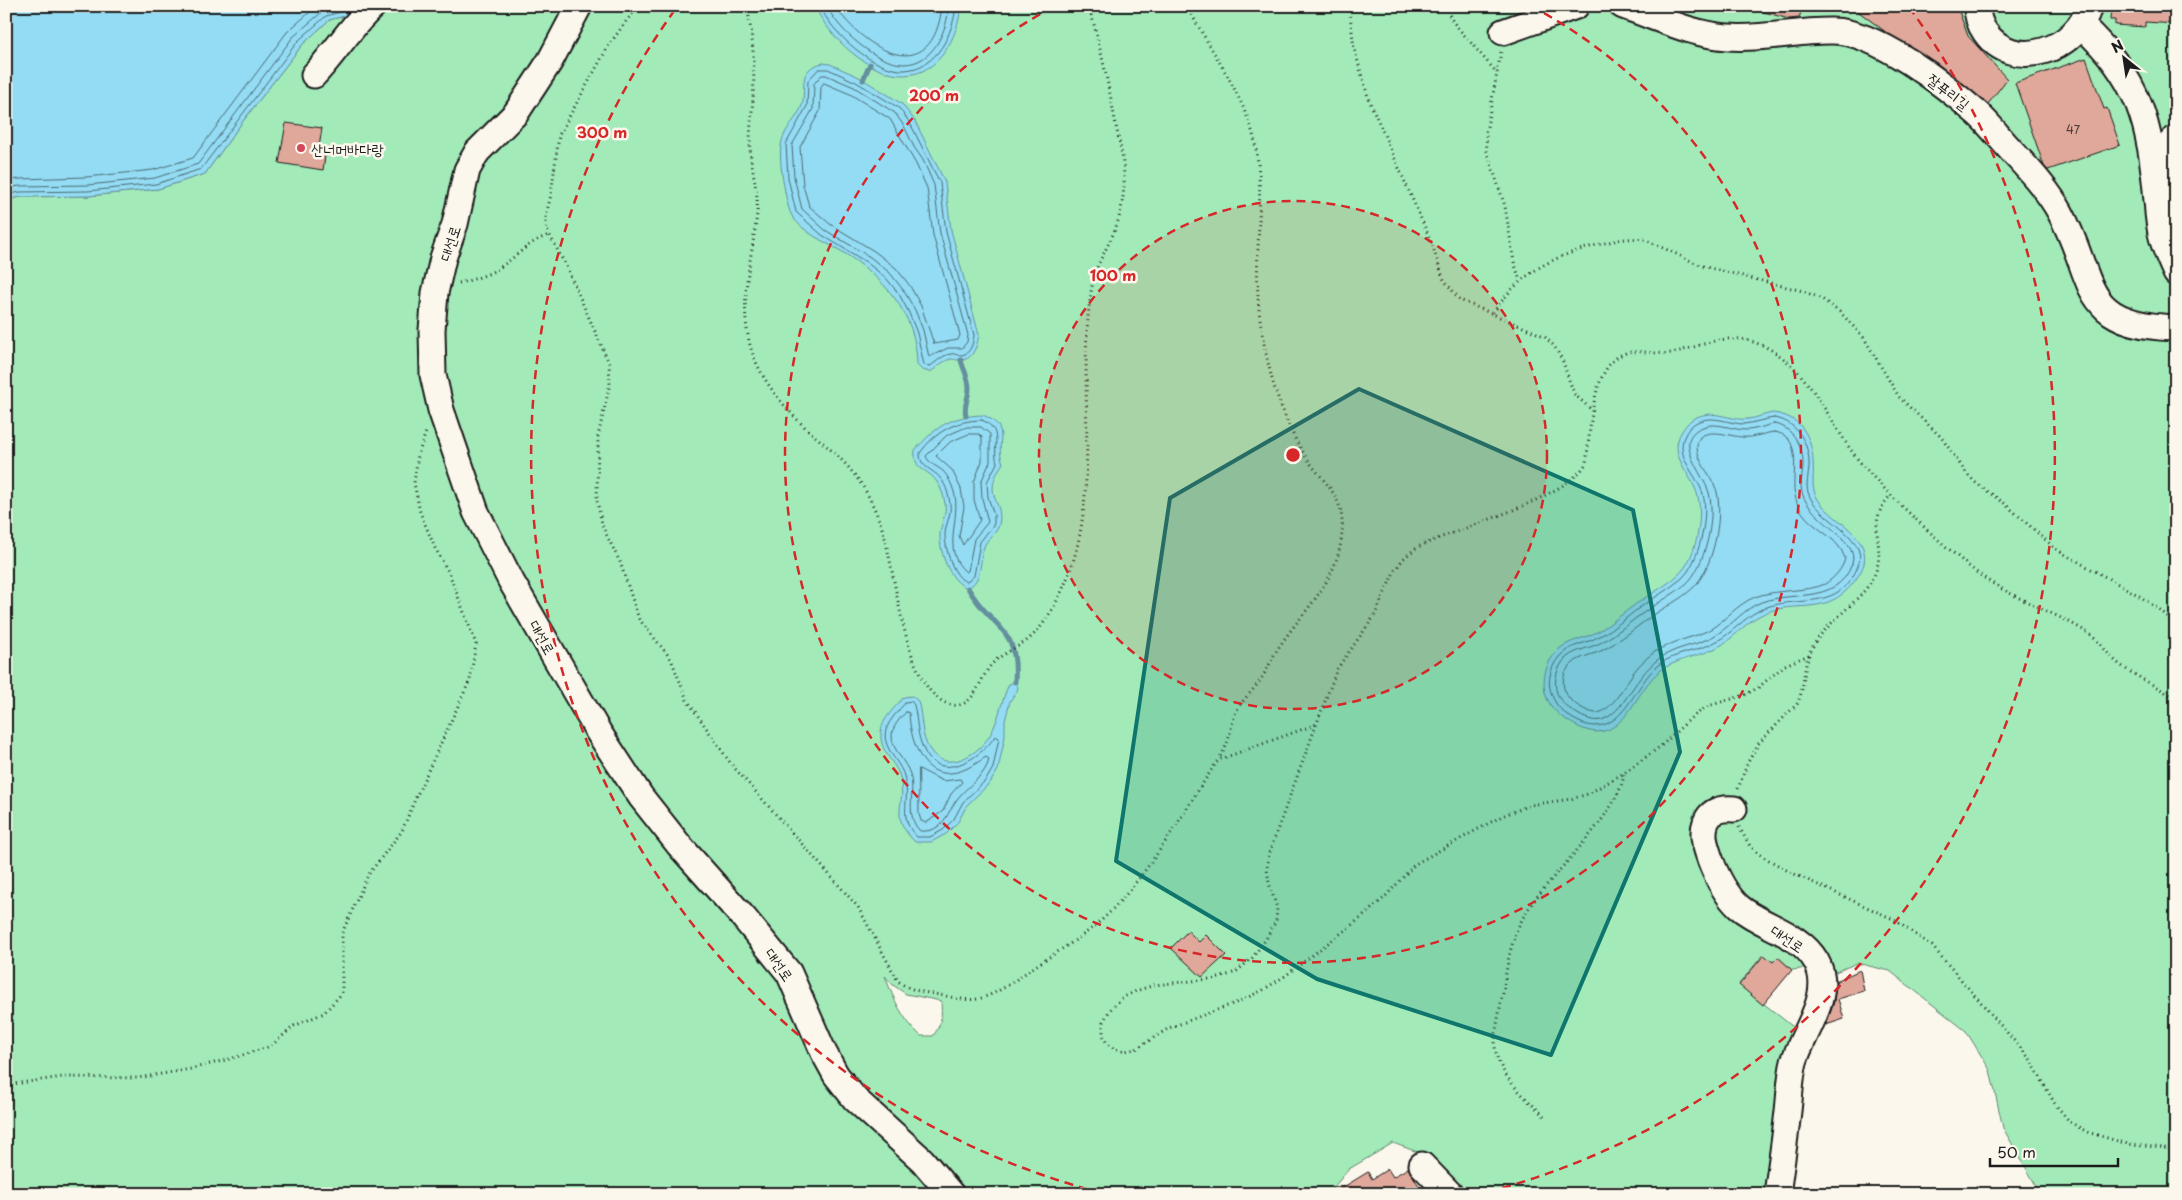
<svg xmlns="http://www.w3.org/2000/svg" width="2182" height="1200" viewBox="0 0 2182 1200" font-family="'Playpen Sans','Poor Story',sans-serif">
  <style>
    .green { fill: #a2ebb9; stroke: #5f846a; fill-rule: evenodd }
    .water { fill: #93dcf4; stroke: #638f9e }
    .lines { fill: none; stroke-linecap: round; stroke-linejoin: round }
    .shore { stroke: #4c6972; stroke-width: 1 }
    .stream { stroke: #638f9e; stroke-width: 5 }
    .building { fill: #e0a89a; stroke: #1c1c1c }
    .minor-casing { stroke: #1c1c1c; stroke-width: 29 }
    .path { stroke: #1c1c1c; stroke-width: 3; stroke-dasharray: 1 4; stroke-linecap: butt }
    .minor { stroke: #fbf7ec; stroke-width: 25 }
    .marked { fill: #0f766e; fill-opacity: 0.2; stroke: #0f766e; stroke-width: 4; stroke-linejoin: round }
    .ring { fill: none; stroke: #d62828; stroke-width: 2.5; stroke-dasharray: 9 6 }
    .poi-dot { fill: #d1495b; stroke: #fbf7ec; stroke-width: 2 }
    .labels { text-anchor: middle; dominant-baseline: central; stroke-width: 5; stroke-linejoin: round; paint-order: stroke }
    .number-label { font-size: 12px; fill: #4d3f3c }
    .street-label { font-size: 15px; fill: #1c1c1c; stroke: #fbf7ec }
    .poi-label { font-size: 15px; fill: #1c1c1c; stroke: #fbf7ec; text-anchor: start }
    .centre { fill: #d62828; stroke: #fbf7ec; stroke-width: 2.5 }
    .ring-label { font-size: 15px; text-anchor: middle; font-weight: bold; fill: #d62828; stroke: #fbf7ec; stroke-width: 5; stroke-linejoin: round; paint-order: stroke }
  </style>
  <rect width="100%" height="100%" fill="#fbf7ec"/>
  <filter id="ink" filterUnits="userSpaceOnUse"><feTurbulence type="fractalNoise" baseFrequency=".02" numOctaves="2"/><feDisplacementMap in="SourceGraphic" scale="10" xChannelSelector="R" yChannelSelector="G"/><feConvolveMatrix kernelMatrix="1 2 1 2 8 2 1 2 1" color-interpolation-filters="sRGB"/></filter>
  <g filter="url(#ink)">
    <g class="green">
      <polygon points="363,6 572,6 540,65 484,136 427,373 536,633 771,954 799,1013 946,1194 6,1194 6,200 21,197 88,196 158,189 205,174 243,121 302,45 329,20 356,13"/>
      <path d="M586,6h1590v1188h-135l-38,-66 -13,-58 -24,-39 -76,-60 -33,-8 -31,13 -5,-17 -14,-16 -64,-39 -10,-12 -14,-25 -8,-20 -3,-16 3,-12 9,-6h8l1,-8c-12,1 -22,5 -27,17 -4,12 1,23 4,34 4,14 12,33 22,45 22,26 65,31 82,61l-9,7 -9,1 -14,-13 -5,5 -10,-7 -24,29 58,46 1,10 -8,17 -2,13 -2,37 -6,42 -11,45h-304l-42,-40 -30,-11 -44,26 -21,25h-373c-10,-13 -20,-27 -31,-38 -25,-25 -55,-45 -76,-74 -27,-38 -37,-84 -64,-121l-122,-142 -22,-28 -36,-55 -49,-84 -75,-140 -30,-91 -10,-38 -4,-29 3,-59 5,-26 16,-46 11,-50 11,-22 35,-30 11,-14zM885,976l8,9 13,9 35,7c1,14 1,23 -8,35h-12c-19,-17 -27,-36 -36,-60z"/>
    </g>
    <g class="water">
      <polygon points="6,6 363,6 356,13 329,20 302,45 243,121 205,174 158,189 88,196 21,197 6,200"/>
      <path d="M815,6h146c-3,30 -21,68 -56,69 -34,2 -78,-39 -90,-69z"/>
      <path d="M823,63l7,1 29,13 34,21 9,6 13,17 30,61 6,48 28,105c-2,11 -6,26 -20,25 -5,0 -4,-1 -8,-1 -9,2 -14,9 -21,13l-8,-2 -5,-5c0,-52 -34,-88 -76,-114 -16,-9 -39,-19 -49,-35 -5,-8 -8,-31 -10,-41 -1,-10 -3,-24 0,-34 3,-13 16,-23 20,-36 5,-18 -6,-36 21,-42z"/>
      <path d="M1773,413c37,4 42,37 40,67 -3,37 59,46 51,84 -2,6 -6,13 -10,18 -29,38 -62,15 -95,34 -15,8 -26,23 -41,31 -17,9 -37,11 -54,21 -31,19 -39,85 -89,57 -13,-7 -24,-15 -29,-29 -5,-16 0,-35 13,-47 11,-9 27,-11 38,-17 16,-9 28,-21 42,-30 13,-9 28,-17 39,-27 18,-16 25,-55 20,-78 -5,-23 -32,-41 -16,-66 4,-6 8,-12 15,-14 17,-8 34,4 51,2 9,-1 17,-5 25,-6z"/>
      <path d="M983,415c30,13 11,26 20,48 -23,34 2,37 -4,62 -2,9 -13,14 -15,22 -5,15 -1,33 -16,41 -18,-5 -29,-36 -28,-54 1,-10 7,-22 5,-30 -1,-8 -4,-16 -8,-22 -9,-14 -24,-10 -22,-32 21,-23 35,-34 68,-35z"/>
      <path d="M1015,682l2,2 1,5 -8,12 -5,20v15l-7,34 -8,13 -23,22 -9,17 -12,12 -15,8h-16c-27,-27 -8,-36 -15,-65 -5,-16 -21,-26 -19,-45 0,-12 15,-26 23,-35l8,-1 6,5c5,16 2,35 12,49 16,24 48,5 60,-15 9,-15 11,-34 19,-51z"/>
    </g>
    <g class="lines">
      <g class="shore">
        <path d="M820,6c11,27 55,66 85,64 32,-2 48,-36 51,-64"/>
        <path d="M827,6c10,24 50,58 77,58 29,0 43,-33 45,-58"/>
        <path d="M835,6c30,45 98,83 107,0"/>
        <path d="M819,69h9l28,13 43,26 11,15 30,60 6,49 28,103c-1,9 -4,21 -15,20 -4,0 -4,-2 -8,-1 -9,1 -14,8 -21,12l-6,-1 -7,-32 -8,-20 -10,-19 -13,-16 -20,-16 -44,-27 -26,-23 -8,-34 -2,-34 21,-38 1,-25z"/>
        <polygon points="822,75 826,75 854,87 895,113 904,126 914,147 923,160 934,185 940,233 968,335 967,342 962,348 948,348 929,357 923,330 915,310 904,291 890,273 870,257 825,230 802,209 794,177 792,145 813,109 814,84"/>
        <polygon points="824,83 850,94 890,119 916,164 927,188 933,235 960,335 958,340 934,344 921,306 910,286 896,268 874,251 830,224 809,206 803,185 800,147 820,111 821,87"/>
        <polyline points="6,181 19,179 87,177 153,170 193,158 287,32 317,6"/>
        <polyline points="6,188 20,186 88,185 155,178 198,164 293,37 323,11 337,6"/>
        <polyline points="6,195 20,192 88,191 156,184 201,169 298,41 326,16 351,9"/>
        <path d="M1774,418c20,2 34,22 35,43 1,8 -2,16 -2,25 1,32 64,47 51,80 -20,50 -66,26 -100,45 -15,8 -26,22 -41,30 -18,11 -43,11 -60,25 -26,23 -37,78 -82,54 -10,-6 -19,-13 -23,-25 -6,-14 -1,-31 10,-41 9,-9 25,-11 36,-17 16,-8 28,-19 41,-29 14,-10 29,-18 42,-29 18,-15 28,-62 22,-85 -6,-20 -29,-37 -18,-59 3,-6 8,-12 15,-14 14,-6 30,3 44,3 10,-1 20,-5 30,-6z"/>
        <path d="M982,420c22,10 10,25 15,43l-10,19 1,15 6,18v9l-14,18 -6,34 -7,6c-14,-4 -22,-34 -22,-47 0,-10 7,-21 5,-31 -1,-8 -4,-19 -9,-25 -7,-10 -22,-11 -21,-26 15,-21 36,-33 62,-33z"/>
        <path d="M1774,424c18,2 29,22 29,39 0,8 -2,16 -2,24 2,32 60,50 51,77 -16,44 -66,24 -97,41 -16,9 -27,24 -43,32 -13,7 -28,9 -41,15 -34,14 -43,57 -67,67 -9,4 -20,-1 -28,-6 -8,-5 -16,-11 -19,-20 -4,-12 0,-27 10,-36 10,-8 25,-9 35,-15 16,-9 29,-21 44,-31 13,-9 28,-17 40,-27 19,-17 30,-66 23,-91 -5,-19 -39,-54 -6,-66 13,-6 29,3 43,3 9,0 18,-4 28,-6z"/>
        <path d="M967,427h14l9,7v28l-9,20 1,16 6,24 -14,17 -6,32 -2,1c-26,-21 -4,-55 -12,-80 -2,-7 -6,-16 -11,-21 -6,-5 -14,-7 -17,-15l20,-20z"/>
        <path d="M1774,432c28,3 19,38 20,56 0,5 2,11 3,15 9,25 40,30 48,55 -2,11 -11,20 -20,26 -16,8 -50,5 -70,13 -18,7 -30,24 -46,33 -13,7 -29,9 -43,16 -12,5 -20,12 -29,22 -10,12 -22,38 -36,44 -7,3 -15,-2 -21,-5 -6,-4 -13,-9 -15,-16 -4,-9 -1,-21 7,-27 8,-8 21,-9 31,-14 17,-9 31,-21 46,-32 14,-10 31,-18 44,-30 20,-20 30,-69 24,-96 -5,-18 -28,-38 -17,-55 14,-10 34,2 50,0 8,-1 16,-4 24,-5z"/>
        <polygon points="969,434 979,434 982,437 982,461 974,482 974,500 980,520 963,545 959,536 964,507 961,489 952,470 936,456 950,442"/>
        <path d="M906,702l5,-1 3,4c4,15 2,29 10,45 15,34 58,8 71,-14l4,2 -6,30 -7,12 -23,22 -9,17 -11,11 -13,7h-13c-21,-20 -5,-38 -13,-61 -4,-15 -23,-29 -18,-46 3,-10 13,-20 20,-28z"/>
        <path d="M906,712l3,1c1,23 11,64 42,60 13,-1 24,-9 35,-16l3,2c-3,17 -20,25 -31,39 -11,14 -14,35 -38,33 -16,-16 -4,-38 -10,-57 -4,-13 -19,-25 -18,-39 0,-8 9,-18 14,-23z"/>
        <polygon points="919,769 943,781 960,779 962,782 951,794 943,811 926,823 921,821 919,814"/>
      </g>
      <g class="stream">
        <polyline points="863,80 870,64"/>
        <path d="M961,360c2,9 8,18 8,28 0,10 -6,17 -3,28"/>
        <path d="M968,588c24,42 51,36 47,94"/>
      </g>
    </g>
    <g class="building">
      <polygon points="1758,6 1803,6 1799,18 1789,19 1757,10"/>
      <polygon points="1851,6 1957,6 1968,36 2007,79 1988,104 1938,64 1887,33"/>
      <polygon points="2111,6 2176,6 2176,24 2145,22 2145,27 2115,25 2115,20 2110,20"/>
      <polygon points="2086,58 2104,109 2107,108 2120,145 2048,170 2044,166 2015,83"/>
      <polygon points="286,123 322,128 318,154 325,156 323,170 279,163"/>
      <polygon points="1188,931 1199,942 1206,935 1226,955 1202,977 1171,948"/>
      <polygon points="1764,955 1773,962 1778,957 1792,970 1763,1005 1739,985"/>
      <polygon points="1860,970 1864,991 1838,999 1844,1019 1826,1025 1834,1002 1836,981"/>
      <polygon points="1408,1168 1424,1194 1376,1194 1373,1189 1364,1194 1332,1194 1368,1172 1372,1179 1388,1169 1393,1177"/>
    </g>
    <g class="lines">
      <defs>
        <g id="minor">
          <polyline points="579,6 550,61 516,113 477,152 467,170 455,224 443,258 435,293 432,330 433,375 441,410 476,512 511,581 599,733 641,797 679,845 744,918 789,973 824,1053 836,1075 855,1099 922,1160 951,1194"/>
          <path d="M1623,6c33,11 69,29 105,31 35,3 70,-7 105,-6 43,0 113,55 145,83 11,10 21,23 31,34 18,20 38,40 51,64 37,68 17,113 116,116"/>
          <path d="M1977,6c0,9 3,19 8,26 28,41 93,18 104,-26"/>
          <path d="M2081,25c59,54 69,98 76,175"/>
          <polyline points="1503,32 1576,6"/>
          <path d="M314,75c21,-22 36,-48 59,-69"/>
          <path d="M2176,138c-24,17 -20,70 -15,95 3,14 9,27 15,40"/>
          <path d="M1734,809c-12,-1 -23,1 -28,13 -5,13 0,25 4,37 6,16 16,36 29,48 24,20 61,26 77,54 19,33 -13,70 -22,101 -4,15 -4,33 -6,49 -3,28 -7,55 -11,83"/>
          <polyline points="1422,1165 1450,1194"/>
        </g>
      </defs>
      <use href="#minor" class="minor-casing"/>
      <g class="path">
        <path d="M639,6l-12,14 -18,25 -50,90 -8,60 -5,20v13l21,40 42,95 1,21 -12,52 -1,65 6,27 17,34 19,57 32,40 16,41 44,64 127,143 40,74c12,10 26,11 42,14 12,2 25,6 37,4 21,-4 42,-22 60,-34 24,-16 50,-30 71,-51 42,-42 75,-101 108,-151l5,-4 96,-35"/>
        <path d="M747,6c6,31 8,61 6,92 -1,16 -3,31 -3,46 0,23 9,46 7,69 -4,42 -17,79 -9,122 5,36 34,71 61,96 15,13 32,26 44,42 12,14 20,31 26,47 18,41 22,177 74,185 23,3 27,-30 40,-42 9,-9 21,-14 32,-21 18,-13 30,-36 39,-56 41,-92 10,-209 29,-305 4,-18 14,-32 21,-49 7,-17 10,-35 10,-53 0,-17 -4,-35 -8,-53 -7,-40 -16,-80 -27,-120"/>
        <path d="M1187,6c21,40 60,94 68,137 10,51 0,102 3,153 1,27 9,67 17,93 8,22 16,45 29,65 18,29 41,39 38,79 -4,49 -37,75 -63,114 -7,10 -11,22 -18,32 -7,11 -17,19 -23,29 -9,17 -6,33 -19,50"/>
        <polyline points="1349,6 1354,48 1369,100 1430,239 1444,280 1460,300 1544,336 1554,346 1562,359 1574,394 1593,411"/>
        <polyline points="1445,6 1453,22 1497,73"/>
        <polyline points="1501,52 1486,132 1487,151 1505,206 1514,262 1520,280"/>
        <path d="M459,283c16,-4 34,-9 47,-20 15,-11 25,-22 43,-28"/>
        <path d="M1493,313c27,-40 58,-56 104,-68 16,-4 30,-8 47,-6l58,27 101,25 19,8 19,14 23,25 35,59 42,40 26,37 9,9 28,20 53,47 81,45 22,15 16,14"/>
        <path d="M1809,655l-24,10 -26,22 -14,8 -37,11 -17,12 -30,28 -37,27 -36,21 -17,5 -41,6 -28,11 -87,48 -30,33 -24,21 -76,58 -22,14 -25,12 -69,26 -33,21 -11,2 -10,-2 -8,-5 -4,-9v-13l7,-12 12,-12 14,-7 18,-6 65,-7 17,-6 16,-14 14,-19 10,-18 1,-13 -8,-25 -2,-14 2,-15 9,-26 59,-159 38,-54 19,-43 9,-13 13,-11c38,-19 152,-49 170,-85 5,-30 4,-99 40,-110 15,-4 30,2 45,0 27,-5 51,-20 79,-12 60,17 78,86 116,128 32,35 68,68 104,98 34,29 77,41 115,64 15,9 23,26 38,36 17,12 36,20 53,32"/>
        <path d="M1738,789l10,-27 11,-19 38,-39c9,-18 5,-38 15,-56 14,-28 55,-49 64,-77 10,-30 -12,-47 15,-76"/>
        <polyline points="1739,827 1750,846 1762,856 1790,872 1893,919 1932,946 2030,1059 2055,1104 2070,1122 2087,1132 2131,1145 2176,1149"/>
        <polyline points="6,1085 63,1077 138,1078 191,1069 233,1058 271,1046 294,1026 324,1013 342,993 342,933 368,875 402,831 416,797 470,680 476,644 449,573 435,548 420,512 414,483 418,455 426,432"/>
        <path d="M1544,1116c-19,-19 -50,-44 -49,-74 1,-16 5,-33 8,-49 4,-29 8,-57 24,-82 23,-37 94,-98 97,-138"/>
      </g>
      <use href="#minor" class="minor"/>
    </g>
  </g>
  <path class="marked" d="M1359,389l274,121 47,242 -129,303 -234,-76 -201,-118 54,-363z"/>
  <circle cx="1293" cy="455" r="254" fill="#d62828" fill-opacity=".12"/>
  <g class="ring">
    <circle cx="1293" cy="455" r="254"/>
    <path d="M1531 6A508 508 0 1 1 1055 6"/>
    <path d="M1102 1193A762 762 0 0 1 677 7M1909 7A762 762 0 0 1 1484 1193"/>
  </g>
  <circle class="poi-dot" cx="301" cy="148" r="5"/>
  <g class="labels">
    <g class="number-label">
      <text x="2073" y="129">47</text>
    </g>
    <g class="street-label">
      <text transform="translate(1949 91) rotate(38)">잘푸리길</text>
      <text transform="translate(449 243) rotate(-72)">대선로</text>
      <text transform="translate(543 637) rotate(61)">대선로</text>
      <text transform="translate(1788 938) rotate(34)">대선로</text>
      <text transform="translate(780 964) rotate(55)">대선로</text>
    </g>
    <g class="poi-label">
      <text x="311" y="148">산너머바다랑</text>
    </g>
  </g>
  <circle cx="1293" cy="455" r="8" class="centre"/>
  <g class="ring-label">
    <text x="934" y="101">200 m</text>
    <text x="602" y="138">300 m</text>
    <text x="1113" y="281">100 m</text>
  </g>
  <rect width="2182" height="1200" fill="none" stroke="#fbf7ec" stroke-width="25"/>
  <rect x="12" y="12" width="2157" height="1175" fill="none" stroke="#1c1c1c" stroke-width="2" filter="url(#ink)"/>
  <g transform="translate(2124 58) rotate(330)" stroke="#fbf7ec" stroke-width="4" paint-order="stroke">
  <path d="M0-4L9 19L0 12L-9 19Z" fill="#1c1c1c"/>
  <text y="-8" font-size="14" font-weight="bold" text-anchor="middle" fill="#1c1c1c">N</text>
  </g>
  <path d="M1990 1158v8h128v-8" fill="none" stroke="#1c1c1c" stroke-width="2.5"/>
  <text x="1997" y="1158" font-size="15" fill="#1c1c1c" stroke="#fbf7ec" stroke-width="4" paint-order="stroke">50 m</text>
</svg>
